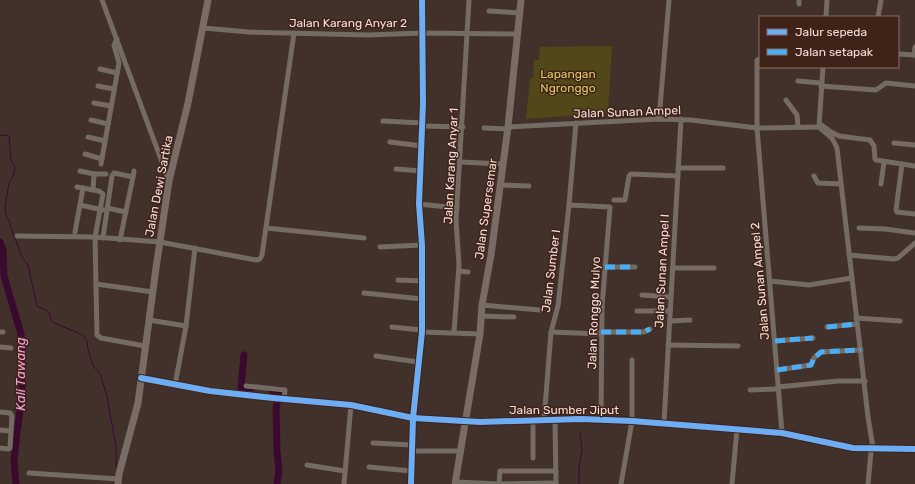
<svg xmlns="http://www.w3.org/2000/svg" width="915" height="484" viewBox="0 0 915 484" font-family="Rubik,sans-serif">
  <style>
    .green { fill: #524718 }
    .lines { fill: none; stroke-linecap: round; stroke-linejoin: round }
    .stream { stroke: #3a092e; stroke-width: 1 }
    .river { stroke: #3a092e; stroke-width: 7 }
    .street { stroke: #746b63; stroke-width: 5 }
    .secondary { stroke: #786c64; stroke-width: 7 }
    .quiet { stroke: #49aef6; stroke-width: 5; stroke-dasharray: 10 5; stroke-linecap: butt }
    .cycleway-casing { stroke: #3f2218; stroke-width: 8 }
    .cycleway { stroke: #6dadf4; stroke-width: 6 }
    .labels { text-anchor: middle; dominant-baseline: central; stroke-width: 3; stroke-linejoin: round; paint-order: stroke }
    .street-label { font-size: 12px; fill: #f4dfd8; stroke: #3f2218 }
    .park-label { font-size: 12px; fill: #dcca65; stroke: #3f2218 }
    .water-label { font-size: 13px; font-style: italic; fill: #f5a1dd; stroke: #3f2218 }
  </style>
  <rect width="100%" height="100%" fill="#42312b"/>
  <polygon class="green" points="612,46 608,113 526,119 530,78 533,78 534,60 539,60 540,47"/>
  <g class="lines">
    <g class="stream">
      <polyline points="0,135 9,136 11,160 15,166 14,174 9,183 5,207 6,215 9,221 13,233 22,257 28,265 37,306 49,312 51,320 54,323 83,335 87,341 88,349 93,366 100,373 107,396 116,447 116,467"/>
      <polyline points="579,484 579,467 582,450 580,433"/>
    </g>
    <g class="river">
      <polyline points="0,242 3,250 4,276 21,334 22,396 17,432 14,461 16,484"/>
      <polyline points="244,355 241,387 252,388"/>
      <polyline points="272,390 280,390 276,408 277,451 279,471 277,484"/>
    </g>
    <g class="street">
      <polyline points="102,0 169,181"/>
      <polyline points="799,4 799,0"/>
      <polyline points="489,11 520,13"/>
      <polyline points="826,17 827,0"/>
      <polyline points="878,17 881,0"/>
      <polyline points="203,28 249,32 368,35 423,33 518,34"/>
      <polyline points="898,54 915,55"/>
      <polyline points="914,55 915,47"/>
      <polyline points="760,59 757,60 757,128 782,433"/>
      <polyline points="100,69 117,73"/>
      <polyline points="798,81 821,83"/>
      <polyline points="98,86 114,89"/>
      <polyline points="821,86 876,90 886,83 915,86"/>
      <polyline points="786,100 797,115 798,127"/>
      <polyline points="94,103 111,106"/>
      <polyline points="659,119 669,0"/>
      <polyline points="91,120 108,124"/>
      <polyline points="383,121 423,123"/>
      <polyline points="820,124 831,132 839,136 870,140 874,146 875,159 876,160 915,166"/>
      <polyline points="423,126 463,127"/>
      <polyline points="819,126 823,67"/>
      <polyline points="508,127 659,119 691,120 757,128 819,127"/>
      <polyline points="819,127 832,138 837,148 868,417 873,448 871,452 868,484"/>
      <polyline points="484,128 508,129"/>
      <polyline points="88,137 105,141"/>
      <polyline points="390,142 422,146"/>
      <polyline points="894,143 915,145"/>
      <polyline points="85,154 102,159"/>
      <polyline points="460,162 503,164"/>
      <polyline points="101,164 119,63 114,45 117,39"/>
      <polyline points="902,164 896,210 897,212 915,214"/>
      <polyline points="678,168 723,168"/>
      <polyline points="396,169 421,171"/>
      <polyline points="80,171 94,174 106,174"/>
      <polyline points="814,176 818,183 841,184"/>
      <polyline points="133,177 134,171"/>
      <polyline points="881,184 884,162"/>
      <polyline points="500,185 529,186"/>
      <polyline points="77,187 99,191 103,194 95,237 97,335 101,338 145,346"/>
      <polyline points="93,190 94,174"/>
      <polyline points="614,200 625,200 629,176 631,174 678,176"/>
      <polyline points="419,204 457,208"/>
      <polyline points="80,205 103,210"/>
      <polyline points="569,205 610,207 602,307 601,420"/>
      <polyline points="107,208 126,212"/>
      <polyline points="266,228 364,238"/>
      <polyline points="859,228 885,229 915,233"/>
      <polyline points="75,232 83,188"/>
      <polyline points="17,236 95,237 160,242 256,260 260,259 262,255 294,33"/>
      <polyline points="103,238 112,176 114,173 133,177 120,240"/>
      <polyline points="380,247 422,245"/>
      <polyline points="849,255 894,259 898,258 915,243"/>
      <polyline points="605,267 635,267"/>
      <polyline points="673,268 714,268"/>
      <polyline points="459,271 468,272"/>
      <polyline points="398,280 422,281"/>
      <polyline points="770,281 809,285 852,278"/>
      <polyline points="96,284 153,292"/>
      <polyline points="364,293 422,299"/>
      <polyline points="642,295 671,297"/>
      <polyline points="482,305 540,310"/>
      <polyline points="637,311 670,311"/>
      <polyline points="481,316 514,317"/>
      <polyline points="856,318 900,321"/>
      <polyline points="149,320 186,326"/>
      <polyline points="670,321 690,320"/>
      <polyline points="392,327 421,330"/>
      <polyline points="827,327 857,324"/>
      <polyline points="0,332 3,332"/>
      <polyline points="422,332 480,334"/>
      <polyline points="454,332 459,265 456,220 469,0"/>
      <polyline points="551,332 601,334"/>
      <polyline points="601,332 644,332 650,329"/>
      <polyline points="775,341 813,338"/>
      <polyline points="668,345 738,346"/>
      <polyline points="0,347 11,348"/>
      <polyline points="376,356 418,362"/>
      <polyline points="777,370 811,365 814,358 821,352 861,350"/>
      <polyline points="175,385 186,326 195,248"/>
      <polyline points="246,386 285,390 284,399"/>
      <polyline points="778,387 838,381 865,381"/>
      <polyline points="750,390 777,389"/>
      <polyline points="0,412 10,413 12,416 10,448 8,449 0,448"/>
      <polyline points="544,420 551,332 558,306 569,205 576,123"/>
      <polyline points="555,420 556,484"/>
      <polyline points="465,421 480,422 581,419 632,421 782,433 853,448 915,449"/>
      <polyline points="533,421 533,458"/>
      <polyline points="664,423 681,119"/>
      <polyline points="0,430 10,431"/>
      <polyline points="373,443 412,445"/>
      <polyline points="412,451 461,451"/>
      <polyline points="307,465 345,471"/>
      <polyline points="369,467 411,471"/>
      <polyline points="29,473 119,479"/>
      <polyline points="456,482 499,484 556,483"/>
      <polyline points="344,484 351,405"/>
      <polyline points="411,484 413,418 422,332 422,245 419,204 423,103 422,0"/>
      <polyline points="499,484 500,471 556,471"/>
      <polyline points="621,484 632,421 632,360"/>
      <polyline points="732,484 737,429"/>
    </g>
    <g class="secondary">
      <polyline points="141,378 210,391 273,398 351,405 413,418 465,421"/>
      <polyline points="118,484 119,474 138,403 156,268 169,181 188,103 208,0"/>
      <polyline points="455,484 480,334 482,305 491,255 508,127 521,0"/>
    </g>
    <g class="quiet">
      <polyline points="605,267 635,267"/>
      <polyline points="827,327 857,324"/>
      <polyline points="601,332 644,332 650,329"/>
      <polyline points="775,341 813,338"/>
      <polyline points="777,370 811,365 814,358 821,352 861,350"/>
    </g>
    <defs>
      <g id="cycleway">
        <polyline points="141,378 210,391 273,398 351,405 413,418 480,422 581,419 632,421 782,433 853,448 915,449"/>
        <polyline points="411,484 413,418 422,332 422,245 419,204 423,103 422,0"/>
      </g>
    </defs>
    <use href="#cycleway" class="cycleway-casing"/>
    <use href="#cycleway" class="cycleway"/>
  </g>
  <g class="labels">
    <g class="street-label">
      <text x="348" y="23">Jalan Karang Anyar 2</text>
      <text transform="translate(627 112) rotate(-2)">Jalan Sunan Ampel</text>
      <text transform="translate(451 166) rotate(-87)">Jalan Karang Anyar 1</text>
      <text transform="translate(159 186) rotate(-79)">Jalan Dewi Sartika</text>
      <text transform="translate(486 209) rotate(-82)">Jalan Supersemar</text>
      <text transform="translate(551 271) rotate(-83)">Jalan Sumber I</text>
      <text transform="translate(662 271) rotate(-87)">Jalan Sunan Ampel I</text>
      <text transform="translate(760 281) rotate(-95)">Jalan Sunan Ampel 2</text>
      <text transform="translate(594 313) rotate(-88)">Jalan Ronggo Mulyo</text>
      <text x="564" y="410">Jalan Sumber Jiput</text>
    </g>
    <g class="park-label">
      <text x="568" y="74">Lapangan<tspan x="568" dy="14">Ngronggo</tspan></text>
    </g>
    <g class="water-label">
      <text transform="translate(20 374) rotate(-90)">Kali Tawang</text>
    </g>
  </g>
  <rect x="759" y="16" width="140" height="52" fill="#3f2218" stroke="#876e65"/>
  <rect x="767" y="29" width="20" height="6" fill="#6dadf4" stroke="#876e65"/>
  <text x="795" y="36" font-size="12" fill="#f4dfd8">Jalur sepeda</text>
  <rect x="767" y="49" width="20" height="6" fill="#49aef6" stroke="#876e65"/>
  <text x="795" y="56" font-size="12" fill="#f4dfd8">Jalan setapak</text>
</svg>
